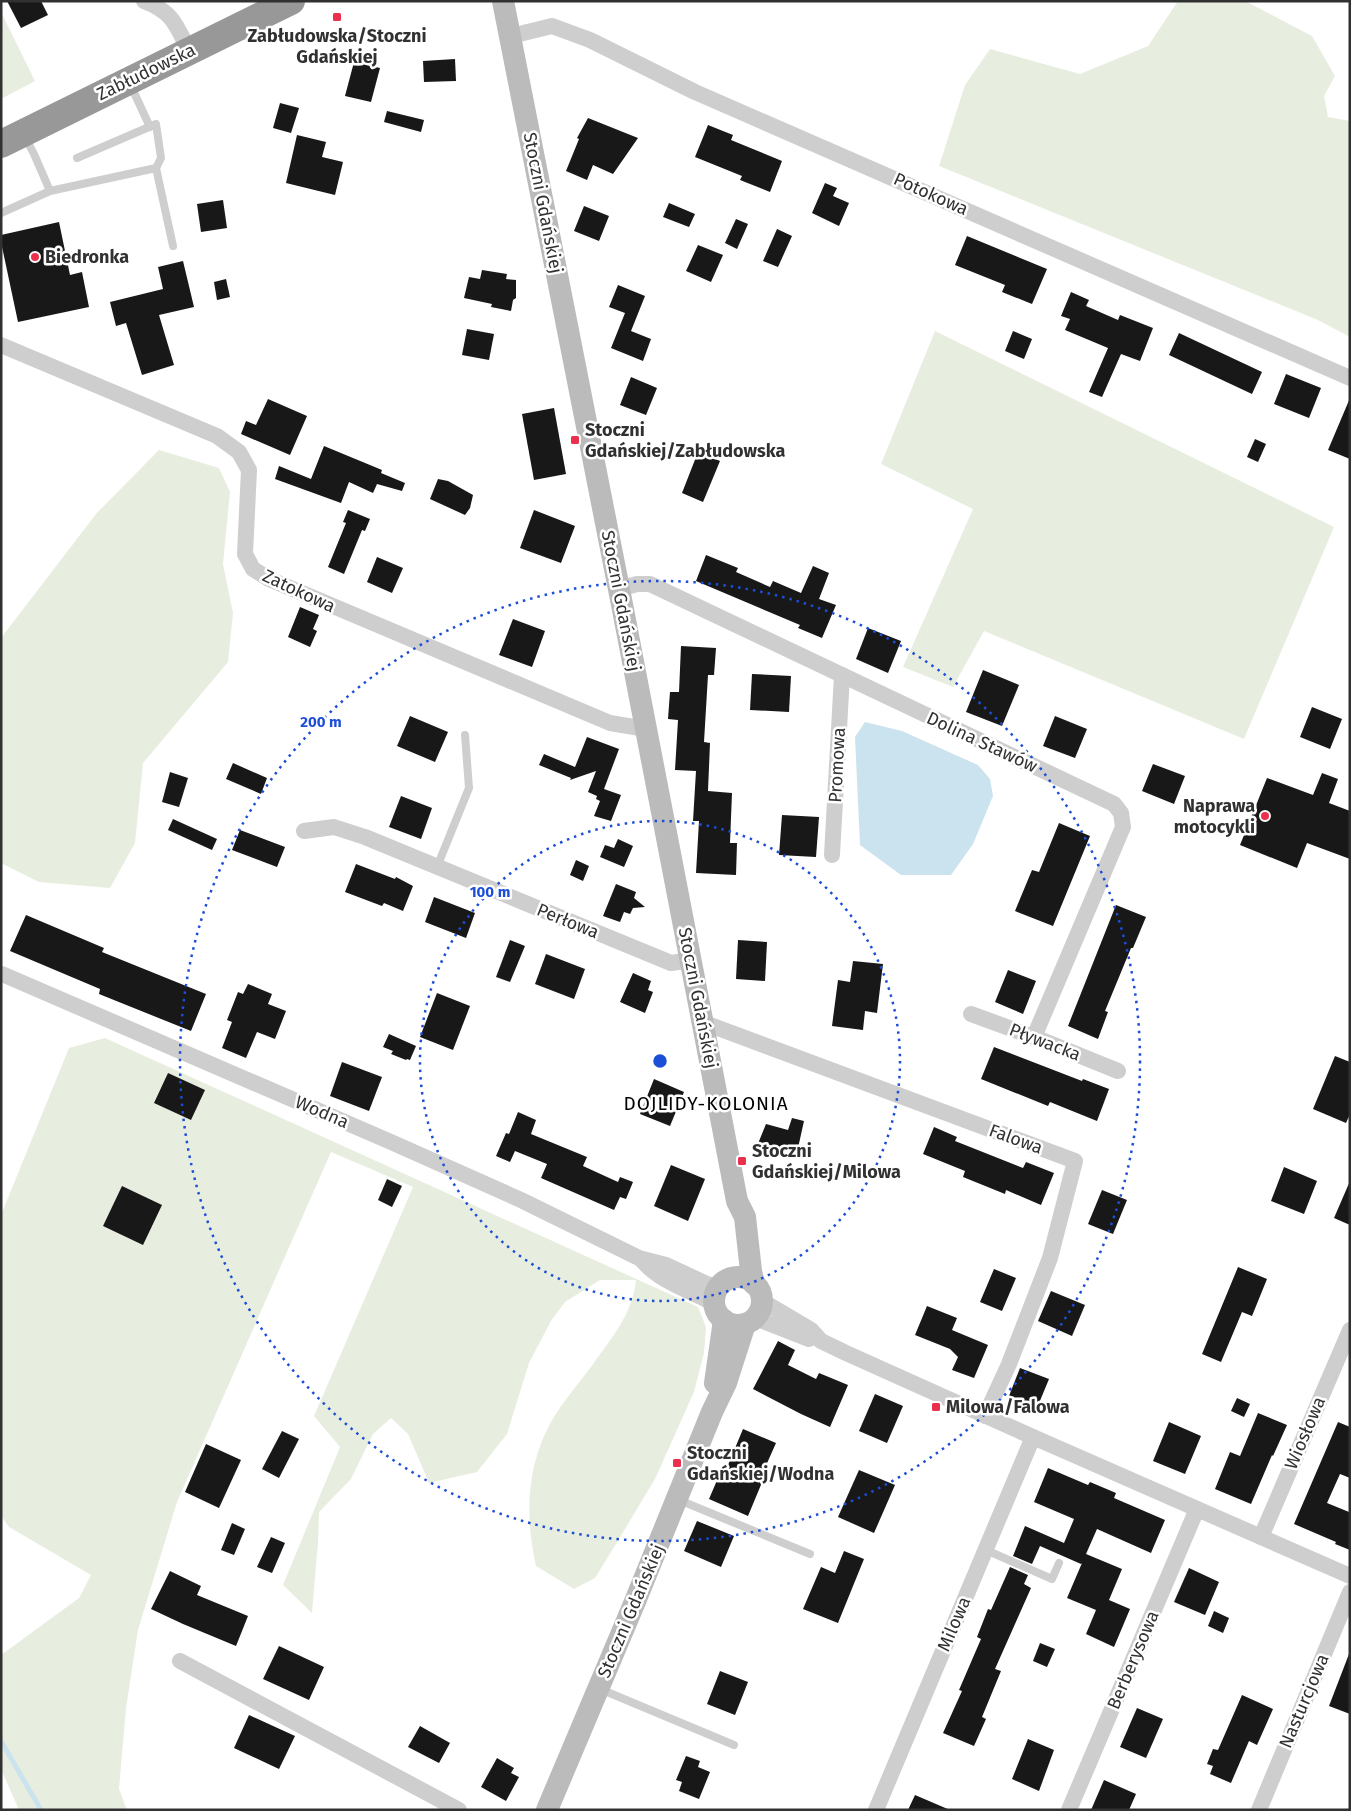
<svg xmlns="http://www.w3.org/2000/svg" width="1351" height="1811" viewBox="0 0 1351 1811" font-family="'Fira Sans',sans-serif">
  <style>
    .green { fill: #e8eedf }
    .water { fill: #cbe3ee }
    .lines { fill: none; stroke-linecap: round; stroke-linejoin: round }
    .stream { stroke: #cbe3ee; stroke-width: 5 }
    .building { fill: #181818 }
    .lane { stroke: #cecece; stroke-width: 8 }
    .street { stroke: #cecece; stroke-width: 16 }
    .secondary { stroke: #bbb; stroke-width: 22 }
    .highway { stroke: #989898; stroke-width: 28 }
    .ring { fill: none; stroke: #1d4ed8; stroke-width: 2.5; stroke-dasharray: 2.5 5 }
    .poi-dot { fill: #ea304d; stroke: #fff; stroke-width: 2 }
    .labels { text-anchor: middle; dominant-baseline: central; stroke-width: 5; stroke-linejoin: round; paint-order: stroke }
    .poi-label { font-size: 18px; font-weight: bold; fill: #313131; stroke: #fff; text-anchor: start }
    .street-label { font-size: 18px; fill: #313131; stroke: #fff }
    .neighbourhood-label { font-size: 19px; letter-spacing: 1px; fill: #000; stroke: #fff }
    .centre { fill: #1d4ed8; stroke: #fff; stroke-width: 2.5 }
    .ring-label { font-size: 15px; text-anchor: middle; font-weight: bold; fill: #1d4ed8; stroke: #fff; stroke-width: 5; stroke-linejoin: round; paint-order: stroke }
  </style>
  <rect width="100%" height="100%" fill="#fff"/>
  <g class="green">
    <polygon points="1178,1 1245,1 1312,36 1335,76 1324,96 1328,117 1350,121 1350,337 1318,320 939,166 965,85 990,49 1080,74 1148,46"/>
    <polygon points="1,12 35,81 1,99"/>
    <polygon points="935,331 1334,527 1244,739 984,631 953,687 903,667 973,509 881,464"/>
    <polygon points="159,450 219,468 230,492 223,564 233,613 228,662 143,763 135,843 110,888 39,882 1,863 1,638 96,514"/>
    <path d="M105,1038l593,269 8,20 -2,26 -10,39 -39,87 -39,65 -21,34 -21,11 -38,-23c-11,-49 -10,-99 15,-144 13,-23 32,-43 47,-65 18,-24 35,-47 38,-77h-36l-35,22 -14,19 -22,42 -22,71 -30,38 -48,11 -21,-49 -17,-16 -18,16 -22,45 -32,33 -1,30 -6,71 -29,-28 57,-138 -26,-31 99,-229 -82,-35 -154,350 -39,128 -12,78 -7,81 8,21h-108l-18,-41v-114l78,-57 12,-23 -82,-48 -8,-11v-301l68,-167z"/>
  </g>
  <polygon class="water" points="865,722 902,731 978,765 990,779 993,796 973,844 951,875 901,875 860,845 855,737"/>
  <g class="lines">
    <polyline class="stream" points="1,1741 41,1810"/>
  </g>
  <g class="building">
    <polygon points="7,1 41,1 48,15 21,28"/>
    <polygon points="455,59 456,81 424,82 423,61"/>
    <polygon points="354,62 380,68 371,102 345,96"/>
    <polygon points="280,103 299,108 291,133 273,128"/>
    <polygon points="387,111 424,120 421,132 384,122"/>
    <polygon points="588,118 638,138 613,174 593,165 587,180 566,171 579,139 577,138"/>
    <polygon points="708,125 733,135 731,140 782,161 770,192 740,180 742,176 695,157"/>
    <polygon points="297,135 326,142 322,157 343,162 335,195 286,183"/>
    <polygon points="825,183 837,188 833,196 849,203 839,226 812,213"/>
    <polygon points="223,200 227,228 201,232 197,204"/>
    <polygon points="669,203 695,214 689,227 663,217"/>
    <polygon points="584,206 609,216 599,241 574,231"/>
    <polygon points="736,219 748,224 737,249 725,243"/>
    <polygon points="59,222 70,275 82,272 89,307 18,322 1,242 1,235"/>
    <polygon points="777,229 792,236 778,267 763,261"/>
    <polygon points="967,236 1047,269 1032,304 1002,292 1005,285 955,265"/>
    <polygon points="698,245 723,255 711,282 686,271"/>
    <polygon points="183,261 194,307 159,315 174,365 142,375 126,323 116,326 110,302 163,289 158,267"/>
    <polygon points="482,270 507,274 506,279 516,280 516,298 513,300 511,311 491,307 492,304 464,298 469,277 480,279"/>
    <polygon points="226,279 230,297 217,300 214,282"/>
    <polygon points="618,285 645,296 631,331 651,339 643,361 611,348 625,313 609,307"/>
    <polygon points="1071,292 1089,300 1086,306 1118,320 1120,315 1153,328 1140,361 1121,354 1102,397 1089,392 1108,348 1065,330 1070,319 1061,316"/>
    <polygon points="467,329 494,334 489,360 462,355"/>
    <polygon points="1013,331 1032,339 1024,359 1005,351"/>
    <polygon points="1179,333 1262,372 1252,394 1169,355"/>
    <polygon points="1286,374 1321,388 1309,418 1274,404"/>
    <polygon points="631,377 657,388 646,415 620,405"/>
    <polygon points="1350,398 1350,459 1328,450"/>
    <polygon points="268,399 307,416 290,455 241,434 246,421 256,425"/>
    <polygon points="554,408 566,474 534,480 522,414"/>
    <polygon points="1255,439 1266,444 1258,462 1247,457"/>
    <polygon points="324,446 382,470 381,473 405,483 402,491 377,484 373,493 349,482 341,503 275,479 279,466 311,479"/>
    <polygon points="698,452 720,461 703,502 682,493"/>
    <polygon points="438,479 448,481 473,495 470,508 465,515 430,499"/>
    <polygon points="348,510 370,519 365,531 362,530 344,574 328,567 346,523 343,522"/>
    <polygon points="534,510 575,526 561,563 520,548"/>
    <polygon points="706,555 738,568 736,572 770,587 773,581 801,593 813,566 829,573 819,599 836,605 822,638 798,628 800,625 696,581"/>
    <polygon points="377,557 403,568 392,593 367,582"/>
    <polygon points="300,607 319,615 313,629 317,631 310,647 288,637"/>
    <polygon points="513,619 545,631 532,667 499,655"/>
    <polygon points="868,628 901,641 888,673 856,659"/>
    <polygon points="681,646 716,648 714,675 708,675 704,742 710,743 708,791 732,793 730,843 737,843 736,875 696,873 699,821 693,821 696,771 675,770 678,720 668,719 670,692 679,692"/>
    <polygon points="983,670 1019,685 1002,726 966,712"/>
    <polygon points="752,674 791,676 789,712 750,710"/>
    <polygon points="1312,707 1342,719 1330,749 1300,737"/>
    <polygon points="410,716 448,732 435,762 397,746"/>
    <polygon points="1055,716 1087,729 1075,758 1043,746"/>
    <polygon points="587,737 619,749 604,789 621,795 611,821 594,816 600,801 596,799 597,796 588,792 596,771 570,780 571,778 539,765 544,754 575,767"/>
    <polygon points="233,763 267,778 261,794 226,779"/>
    <polygon points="1153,764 1185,776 1174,804 1142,791"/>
    <polygon points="170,772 188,778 179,807 162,802"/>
    <polygon points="1322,773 1338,779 1329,803 1350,811 1350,859 1307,843 1297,868 1240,845 1267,778 1313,795"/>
    <polygon points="401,796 432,808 421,839 389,827"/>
    <polygon points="782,815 819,817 816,857 779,855"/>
    <polygon points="173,819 217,839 212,850 168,830"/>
    <polygon points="1059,823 1090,836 1053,926 1015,911 1032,870 1039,872"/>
    <polygon points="240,830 285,847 277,867 232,850"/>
    <polygon points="618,839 633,846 624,867 600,857 605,845 614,848"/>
    <polygon points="576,860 589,866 583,881 570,875"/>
    <polygon points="356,864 395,879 396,877 413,886 403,911 384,903 382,906 345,892"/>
    <polygon points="616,884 636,892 634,898 645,907 633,908 630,914 624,912 620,922 603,916"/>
    <polygon points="434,897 475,913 466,938 425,922"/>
    <polygon points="1116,905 1146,917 1133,948 1131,948 1105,1011 1108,1012 1098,1039 1068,1026"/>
    <polygon points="26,915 104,948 102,952 206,994 191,1031 99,994 100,989 10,951"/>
    <polygon points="510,940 525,946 510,982 496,977"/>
    <polygon points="738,940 767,942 765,981 736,979"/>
    <polygon points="546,954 585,969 574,999 535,984"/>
    <polygon points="853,961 883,964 877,1013 865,1011 863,1030 832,1026 838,980 850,982"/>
    <polygon points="1008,970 1036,981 1023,1014 995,1002"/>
    <polygon points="633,973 651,981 648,990 653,992 645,1013 620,1002"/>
    <polygon points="248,984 272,994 268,1004 286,1011 275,1039 257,1032 246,1058 222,1048 232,1022 227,1020 238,992 243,994"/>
    <polygon points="437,993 470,1006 453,1050 420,1037"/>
    <polygon points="389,1034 416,1046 410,1060 407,1059 406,1060 391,1054 393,1051 383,1047"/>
    <polygon points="994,1047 1082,1081 1083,1079 1109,1089 1097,1121 1050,1102 1048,1106 981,1079"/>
    <polygon points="1335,1056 1350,1062 1350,1114 1346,1123 1313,1109"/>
    <polygon points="342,1062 382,1077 369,1111 330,1096"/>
    <polygon points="168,1073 205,1090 191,1120 154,1103"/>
    <polygon points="654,1079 684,1092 670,1126 640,1114"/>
    <polygon points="518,1112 536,1120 531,1134 587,1157 583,1166 618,1182 620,1177 633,1182 626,1199 620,1197 614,1210 541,1178 547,1164 515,1151 510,1162 496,1156 506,1133 509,1134"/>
    <polygon points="792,1118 804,1121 796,1157 757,1146 766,1124 788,1130"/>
    <polygon points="934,1127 957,1137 955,1141 1023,1168 1026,1162 1054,1173 1041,1205 1006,1190 1005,1194 963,1177 965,1171 923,1154"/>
    <polygon points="671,1165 705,1179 688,1221 654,1206"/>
    <polygon points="1284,1167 1317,1181 1304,1214 1271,1201"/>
    <polygon points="387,1179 402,1186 392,1207 378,1200"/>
    <polygon points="1350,1181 1350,1225 1334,1218"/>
    <polygon points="122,1186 162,1205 143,1245 103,1226"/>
    <polygon points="1102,1190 1127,1200 1113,1234 1088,1224"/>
    <polygon points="1238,1267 1267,1279 1252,1316 1242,1312 1221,1362 1202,1354"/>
    <polygon points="994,1269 1016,1278 1002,1311 980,1302"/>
    <polygon points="1051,1291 1085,1305 1072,1336 1038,1321"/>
    <polygon points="927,1306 957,1318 952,1330 988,1345 974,1378 952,1370 958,1357 950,1349 915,1335"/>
    <polygon points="778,1341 795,1350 788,1365 816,1379 819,1373 848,1385 830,1427 801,1414 753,1389"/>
    <polygon points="1020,1368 1049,1379 1037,1408 1009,1396"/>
    <polygon points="875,1394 903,1406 887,1443 859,1431"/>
    <polygon points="1237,1398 1250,1404 1244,1417 1231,1411"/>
    <polygon points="1258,1413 1287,1425 1273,1456 1272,1455 1251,1504 1215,1489 1230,1452 1240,1456"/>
    <polygon points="1169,1422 1201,1436 1185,1474 1153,1461"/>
    <polygon points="1338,1422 1350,1427 1350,1478 1340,1474 1327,1503 1349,1512 1350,1510 1350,1550 1335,1544 1336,1542 1294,1524"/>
    <polygon points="743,1429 776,1443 760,1479 763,1480 748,1516 709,1499 724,1464 728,1465"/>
    <polygon points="282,1431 299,1439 279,1478 262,1469"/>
    <polygon points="206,1444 241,1460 219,1508 185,1492"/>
    <polygon points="1048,1468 1088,1485 1090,1482 1116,1493 1114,1498 1165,1520 1151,1553 1097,1529 1086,1554 1122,1569 1109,1600 1130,1609 1114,1647 1086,1634 1096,1610 1067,1598 1082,1563 1081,1564 1040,1546 1032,1564 1013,1556 1025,1526 1064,1543 1074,1519 1034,1502"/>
    <polygon points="859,1470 895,1485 874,1533 838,1517"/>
    <polygon points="697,1521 734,1536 721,1567 684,1551"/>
    <polygon points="232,1523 245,1529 234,1555 221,1550"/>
    <polygon points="271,1537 285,1543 272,1573 257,1567"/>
    <polygon points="844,1551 864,1559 838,1623 803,1609 821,1567 835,1573"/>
    <polygon points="1010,1567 1028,1575 1024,1584 1031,1588 995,1669 1001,1671 982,1717 986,1719 974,1746 943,1733 962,1691 959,1690 981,1639 977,1637 988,1609 991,1610"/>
    <polygon points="1189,1568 1219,1582 1205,1615 1174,1602"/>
    <polygon points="170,1571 201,1586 197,1595 248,1616 236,1646 183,1624 151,1609"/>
    <polygon points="1214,1611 1229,1618 1223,1633 1208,1626"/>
    <polygon points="1040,1643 1055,1649 1047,1667 1033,1661"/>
    <polygon points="279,1646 324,1667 309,1700 263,1679"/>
    <polygon points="1349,1654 1350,1654 1350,1714 1329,1706"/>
    <polygon points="720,1671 748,1682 735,1715 707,1704"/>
    <polygon points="1242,1695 1273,1709 1257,1745 1249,1741 1231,1783 1210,1774 1213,1766 1207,1764 1213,1749 1218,1750"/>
    <polygon points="1137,1708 1163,1719 1146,1758 1120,1747"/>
    <polygon points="249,1715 295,1736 279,1769 234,1748"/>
    <polygon points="420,1726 450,1743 439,1763 408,1747"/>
    <polygon points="1028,1739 1054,1750 1039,1791 1012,1779"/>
    <polygon points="686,1756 700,1761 698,1767 710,1772 699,1799 679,1791 682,1782 676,1780"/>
    <polygon points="497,1758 514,1768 511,1773 519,1777 506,1801 481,1787"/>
    <polygon points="1104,1780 1136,1794 1129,1810 1091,1810"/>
    <polygon points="915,1795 950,1810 908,1810"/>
  </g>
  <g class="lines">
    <g class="lane">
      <polyline points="131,86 150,127"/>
      <polyline points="77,158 156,124 161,158 156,168"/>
      <polyline points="50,191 156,168 173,246"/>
      <polyline points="1,213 50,191 34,154 25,137"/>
      <polyline points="437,867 469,788 465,735"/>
      <polyline points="679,1500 810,1554"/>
      <polyline points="986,1550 1052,1579 1059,1563"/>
      <polyline points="600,1689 734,1745"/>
    </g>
    <g class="street">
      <path d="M144,1c29,11 32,24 45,50"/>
      <polyline points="511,36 552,26 590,40 695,92 1350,378"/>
      <polyline points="1,345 217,436 239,452 249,470 245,554 253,569 269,579 610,723 646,729"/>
      <polyline points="619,589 637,584 650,584 1114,804 1121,813 1123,827 1034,1037"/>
      <polyline points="304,831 334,827 365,837 671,963 692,960"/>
      <polyline points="832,855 842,675"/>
      <polyline points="2,974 391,1142 521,1200 639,1258 666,1265 707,1284 720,1287"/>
      <polyline points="971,1014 1034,1037 1118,1071"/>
      <polyline points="702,1022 1075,1161 1050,1258 1009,1364 985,1416"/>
      <path d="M641,1259c18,23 49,31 74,45"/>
      <polyline points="762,1301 811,1330 821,1341 846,1353 1033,1437 1350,1576"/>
      <polyline points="755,1318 809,1339"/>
      <polyline points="1261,1537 1350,1330"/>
      <polyline points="180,1661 459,1810"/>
      <polyline points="876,1810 1033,1437"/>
      <polyline points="1069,1810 1197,1509"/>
      <polyline points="1259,1810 1350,1592"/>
    </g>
    <g class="secondary">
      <polyline points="503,1 619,589 737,1201 745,1217 751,1271 754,1284"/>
      <circle cx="738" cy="1301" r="24"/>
      <polyline points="715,1383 724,1320"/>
      <polyline points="547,1810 634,1604 712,1412 726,1383 745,1324"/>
    </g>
    <polyline class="highway" points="1,144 291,1"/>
  </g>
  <g class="ring">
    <circle cx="660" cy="1061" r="240"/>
    <circle cx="660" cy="1061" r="480"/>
  </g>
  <g class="poi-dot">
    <rect x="332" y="12" width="10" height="10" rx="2.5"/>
    <circle cx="35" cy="257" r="5"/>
    <rect x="570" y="435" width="10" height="10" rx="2.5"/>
    <circle cx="1265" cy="816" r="5"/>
    <rect x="737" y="1156" width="10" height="10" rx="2.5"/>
    <rect x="931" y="1402" width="10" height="10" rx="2.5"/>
    <rect x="672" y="1458" width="10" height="10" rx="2.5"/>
  </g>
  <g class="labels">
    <g class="poi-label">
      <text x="337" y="36" text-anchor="middle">Zabłudowska/Stoczni<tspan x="337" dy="21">Gdańskiej</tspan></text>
      <text x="45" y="257">Biedronka</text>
      <text x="585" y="430">Stoczni<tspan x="585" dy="21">Gdańskiej/Zabłudowska</tspan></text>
      <text x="1255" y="806" text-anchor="end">Naprawa<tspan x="1255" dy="21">motocykli</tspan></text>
      <text x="752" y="1151">Stoczni<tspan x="752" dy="21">Gdańskiej/Milowa</tspan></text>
      <text x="946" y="1407">Milowa/Falowa</text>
      <text x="687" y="1453">Stoczni<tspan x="687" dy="21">Gdańskiej/Wodna</tspan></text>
    </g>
    <g class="street-label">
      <text transform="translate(146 72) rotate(-26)">Zabłudowska</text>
      <text transform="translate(931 194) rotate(24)">Potokowa</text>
      <text transform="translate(543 203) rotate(79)">Stoczni Gdańskiej</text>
      <text transform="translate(299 591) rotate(25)">Zatokowa</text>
      <text transform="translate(621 601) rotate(79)">Stoczni Gdańskiej</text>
      <text transform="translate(982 742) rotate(25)">Dolina Stawów</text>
      <text transform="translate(837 765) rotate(-87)">Promowa</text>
      <text transform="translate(568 921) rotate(22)">Perłowa</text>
      <text transform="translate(698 998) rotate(79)">Stoczni Gdańskiej</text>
      <text transform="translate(1045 1042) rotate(21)">Pływacka</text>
      <text transform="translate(322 1112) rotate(23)">Wodna</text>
      <text transform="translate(1016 1139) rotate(20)">Falowa</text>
      <text transform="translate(1305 1433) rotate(-67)">Wiosłowa</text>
      <text transform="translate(631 1611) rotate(-67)">Stoczni Gdańskiej</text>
      <text transform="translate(954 1624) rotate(-67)">Milowa</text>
      <text transform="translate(1133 1660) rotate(-67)">Berberysowa</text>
      <text transform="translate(1304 1701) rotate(-67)">Nasturcjowa</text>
    </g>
    <g class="neighbourhood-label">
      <text x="706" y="1103">DOJLIDY-KOLONIA</text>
    </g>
  </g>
  <circle cx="660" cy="1061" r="8" class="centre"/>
  <g class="ring-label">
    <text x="321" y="727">200 m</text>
    <text x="490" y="897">100 m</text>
  </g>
  <rect width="1351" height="1811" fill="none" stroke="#313131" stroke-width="5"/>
</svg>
